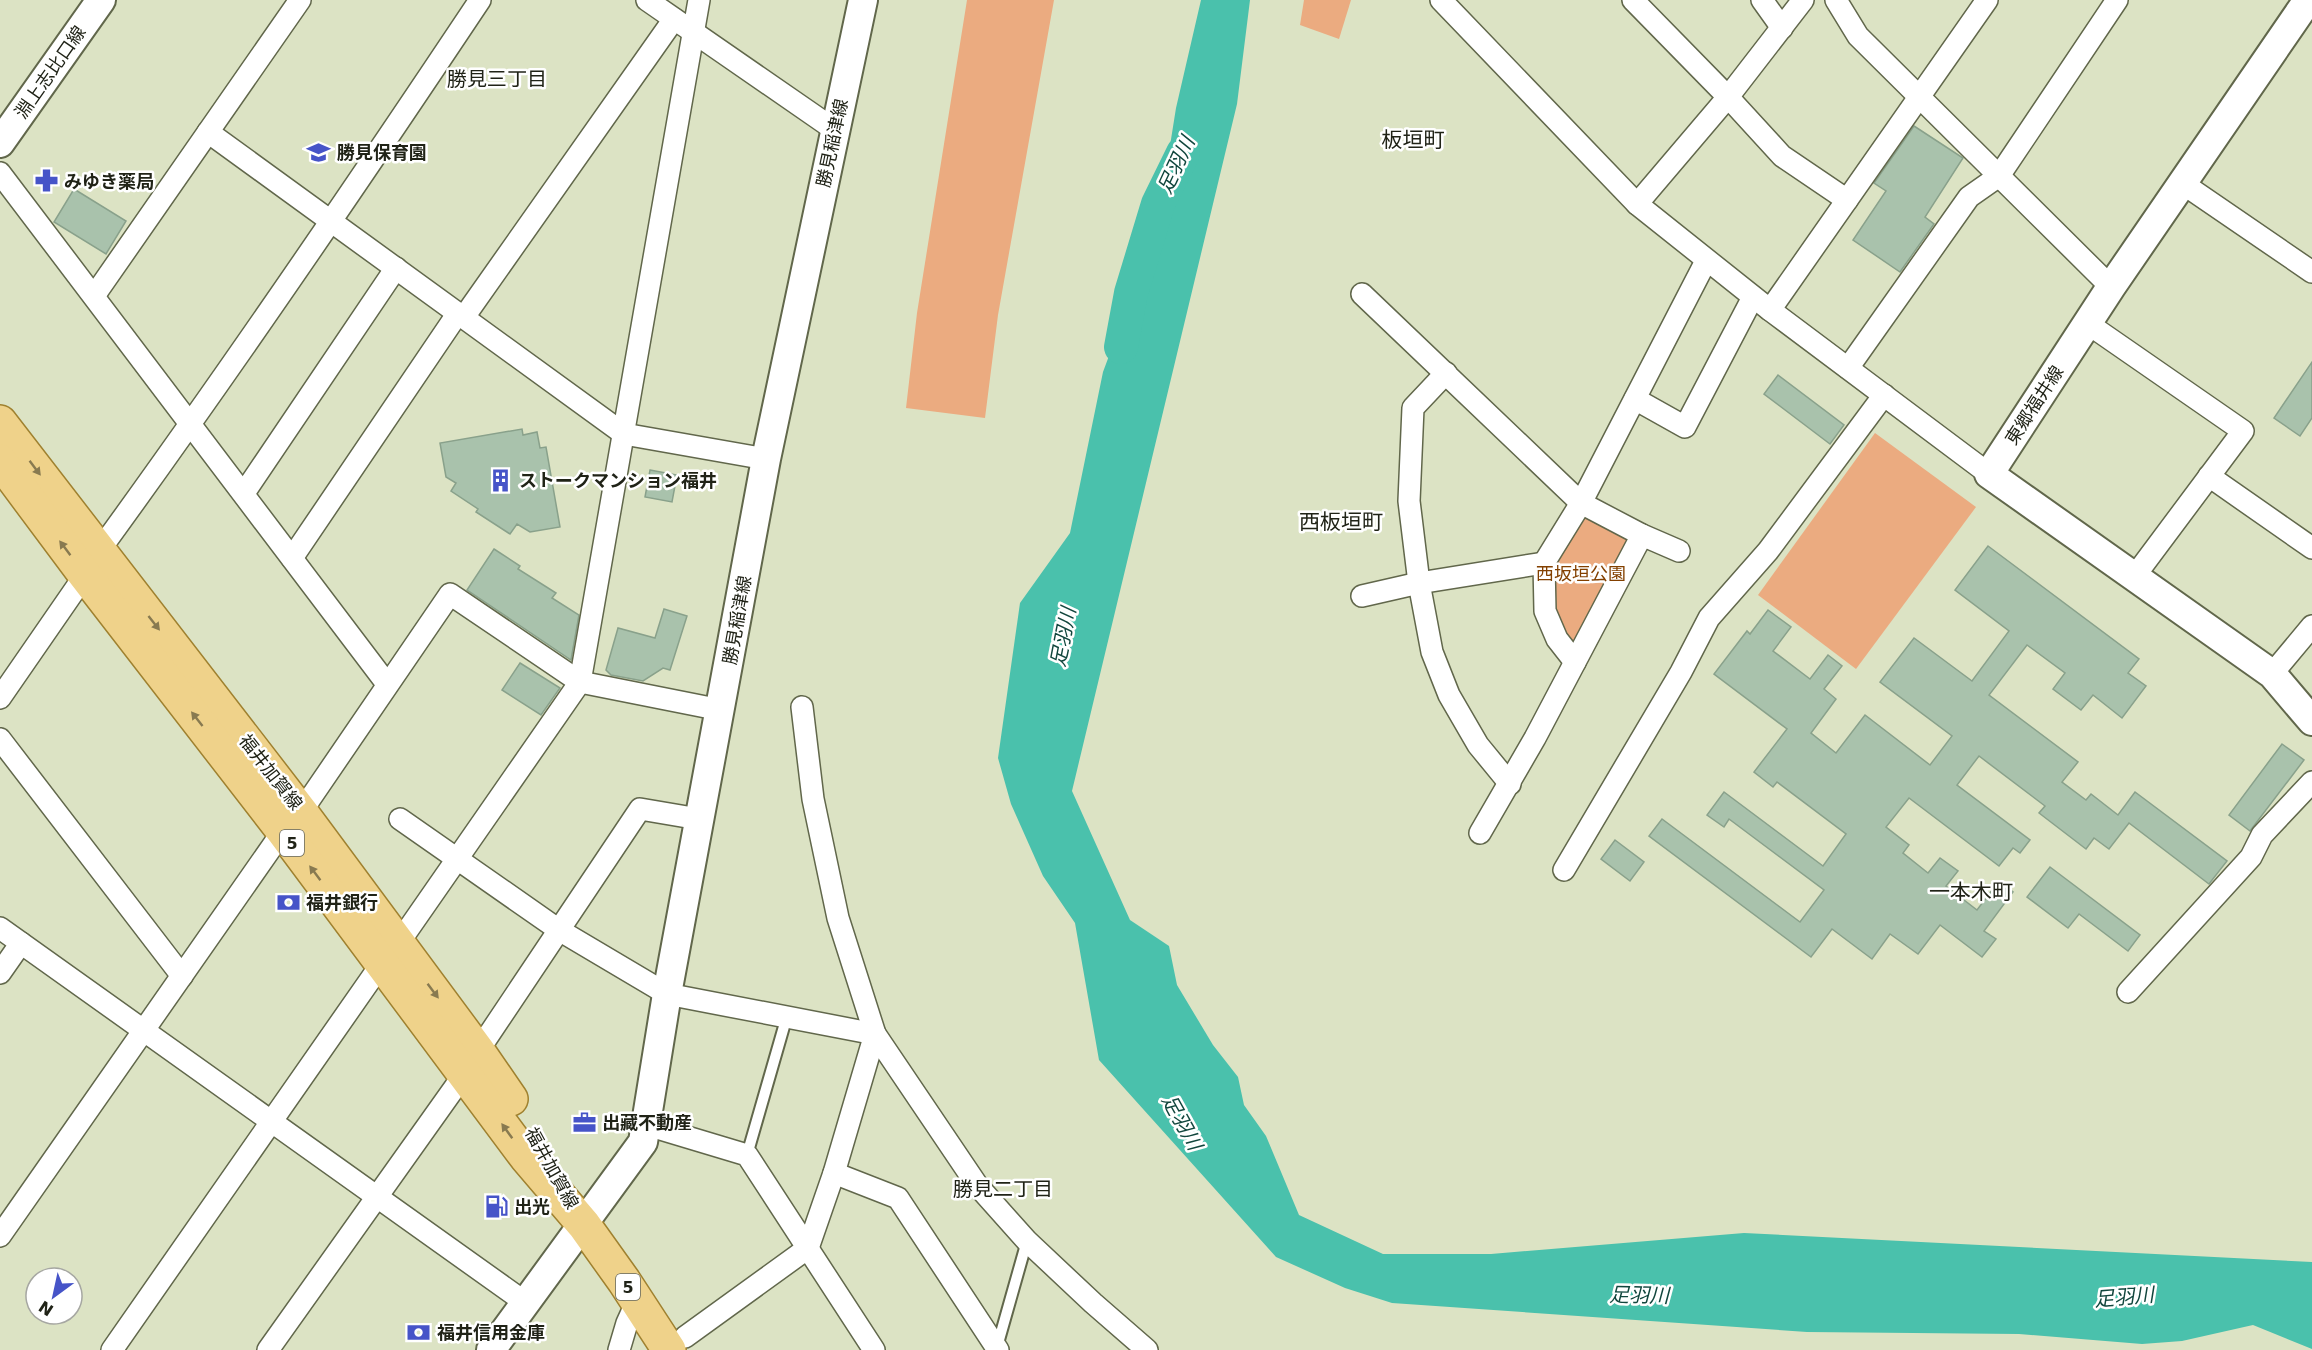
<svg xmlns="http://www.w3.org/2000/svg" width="2312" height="1350" viewBox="0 0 2312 1350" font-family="'DejaVu Sans','Noto Sans JP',sans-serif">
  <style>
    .green { fill: #ebab80 }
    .water { fill: #4ac1ac }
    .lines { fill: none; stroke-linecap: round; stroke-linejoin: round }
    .river { stroke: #4ac1ac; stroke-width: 34 }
    .building { fill: #a9c2ac; stroke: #89a18b; stroke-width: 1.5 }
    .service-casing { stroke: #61674b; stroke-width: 14 }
    .minor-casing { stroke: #61674b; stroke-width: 24 }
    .secondary-casing { stroke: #61674b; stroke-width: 32 }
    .primary-casing { stroke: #9f812f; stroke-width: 36 }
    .service { stroke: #fff; stroke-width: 10 }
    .minor { stroke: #fff; stroke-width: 21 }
    .secondary { stroke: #fff; stroke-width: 28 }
    .primary { stroke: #efd28a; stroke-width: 33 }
    .oneway { fill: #887a50 }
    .labels { text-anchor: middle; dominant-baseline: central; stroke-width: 5; stroke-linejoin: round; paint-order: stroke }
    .shield { fill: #fff; stroke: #63655d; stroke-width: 1.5 }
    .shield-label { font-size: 16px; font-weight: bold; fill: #202317 }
    .street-label { font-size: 18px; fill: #202317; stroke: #fff }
    .poi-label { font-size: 18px; font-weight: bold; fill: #202317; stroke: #fff; text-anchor: start }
    .park-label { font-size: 18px; fill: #834000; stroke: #fff }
    .neighbourhood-label { font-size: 20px; fill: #202317; stroke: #fff }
    .water-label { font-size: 20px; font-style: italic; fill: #11463d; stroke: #fff }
    .quarter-label { font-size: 21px; fill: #202317; stroke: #fff }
  </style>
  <rect width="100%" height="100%" fill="#dce3c4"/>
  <g class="green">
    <polygon points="967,0 1054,0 998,315 985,418 906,408 917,313"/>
    <polygon points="1304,0 1351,0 1339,39 1300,25"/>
    <polygon points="1875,433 1976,507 1856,669 1758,595"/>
    <polygon points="1586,509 1636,537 1575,651 1556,629 1549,565"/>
  </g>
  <polygon class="water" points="1201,0 1250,0 1237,104 1072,791 1130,920 1169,946 1177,985 1213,1045 1238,1077 1244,1105 1266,1136 1299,1215 1383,1254 1491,1254 1744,1233 2312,1262 2312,1349 2253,1325 2182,1341 2142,1344 2019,1334 1807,1332 1392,1303 1345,1288 1276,1257 1099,1060 1075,923 1043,876 1011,804 998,758 1020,603 1070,533 1103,372 1157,227 1176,108"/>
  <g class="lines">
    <polyline class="river" points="1121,347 1131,293 1158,204 1183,153"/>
  </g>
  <g class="building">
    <polygon points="1914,126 1963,158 1925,217 1934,224 1900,272 1853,240 1886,191 1874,183"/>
    <polygon points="74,189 126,221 106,254 54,222"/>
    <polygon points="2312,362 2312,418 2300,436 2274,418"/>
    <polygon points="1778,375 1844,425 1830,444 1764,394"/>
    <polygon points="522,429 523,435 537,432 540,448 546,447 560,527 530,532 517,524 510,534 476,512 478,509 451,491 456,483 446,477 440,443"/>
    <polygon points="650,470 677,475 672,502 645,497"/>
    <polygon points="1988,546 2139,659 2128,673 2146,686 2122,718 2093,695 2081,710 2053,689 2065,673 2027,645 1989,695 2078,762 2062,782 2086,800 2091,794 2118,815 2135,792 2227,861 2209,884 2129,823 2109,849 2094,838 2086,849 2039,813 2045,806 1979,756 1957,785 2030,840 2020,853 2013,848 1999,866 1909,798 1886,827 1909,845 1903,853 1928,873 1940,858 1958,871 1946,886 1977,910 1999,881 2013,892 1984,931 1996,939 1982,957 1940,925 1918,954 1890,934 1872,959 1832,929 1811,957 1649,836 1662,819 1800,922 1824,890 1729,819 1724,827 1707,815 1724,792 1823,866 1846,834 1777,782 1773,787 1754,772 1787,729 1714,674 1747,631 1750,634 1768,610 1791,627 1773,651 1810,679 1828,655 1842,666 1824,689 1836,699 1811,733 1836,753 1865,715 1930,765 1952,736 1880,682 1914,638 1972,681 2009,631 1955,590"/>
    <polygon points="494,549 520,566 518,569 556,593 552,598 579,615 571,660 467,590"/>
    <polygon points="664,609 687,616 670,670 663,668 643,681 611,675 606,670 618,628 655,638"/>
    <polygon points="520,663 560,688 541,715 502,690"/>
    <polygon points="2282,744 2304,760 2250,831 2229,815"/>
    <polygon points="1615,840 1644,862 1630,881 1601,859"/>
    <polygon points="2050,867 2140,935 2128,951 2079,914 2068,928 2027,897"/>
  </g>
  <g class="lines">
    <defs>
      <g id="service">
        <polyline points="747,1155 787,1016"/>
        <polyline points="997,1347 1027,1241"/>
      </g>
      <g id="minor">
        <polyline points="647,0 835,130"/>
        <polyline points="1441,0 1637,204 1770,310 1989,474"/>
        <polyline points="1633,0 1728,97 1782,156 1847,200"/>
        <polyline points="1762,0 1782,28"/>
        <polyline points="1836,0 1858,36 2111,287"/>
        <polyline points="208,132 624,434 766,459"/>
        <polyline points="0,173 387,684"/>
        <polyline points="2182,183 2312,272"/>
        <polyline points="1637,204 1728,97 1803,0"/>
        <polyline points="1362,294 1581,503 1642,535 1679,551"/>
        <polyline points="94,296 300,0"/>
        <polyline points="1770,310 1987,0"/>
        <polyline points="464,317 674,19"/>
        <polyline points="2087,323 2243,431 2134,577"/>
        <polyline points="1848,368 1969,197 1999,176 2117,0"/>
        <polyline points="1446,373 1413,408 1409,501 1419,583 1432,652 1449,695 1478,745 1510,784"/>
        <polyline points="1635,399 1685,427 1753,297"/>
        <polyline points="2209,476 2312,548"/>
        <polyline points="244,493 396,268"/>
        <path d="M99,551c131,-180 257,-365 381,-551"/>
        <polyline points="292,558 458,313"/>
        <polyline points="1362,596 1419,583 1544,563"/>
        <polyline points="1575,662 1557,639 1545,611 1544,563 1581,503 1706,261"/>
        <polyline points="2272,674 2312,626"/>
        <polyline points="0,698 85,575"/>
        <polyline points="802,707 813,799 838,918 875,1034 977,1185 1027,1241 1093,1303 1147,1350"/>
        <polyline points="0,739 182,976"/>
        <polyline points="400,819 559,930 667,994 875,1034"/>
        <polyline points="1480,833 1535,738 1642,535"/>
        <polyline points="1564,870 1681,672 1709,618 1768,551 1884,395"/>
        <polyline points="0,928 526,1303"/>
        <polyline points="398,944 580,682 699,0"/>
        <polyline points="0,973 21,943"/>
        <polyline points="2128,992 2251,857 2262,835 2312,782"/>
        <polyline points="478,1051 640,809 699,819"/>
        <polyline points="647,1125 747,1155 874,1350"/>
        <polyline points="834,1173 898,1198 998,1350"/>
        <polyline points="0,1236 283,831 301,812 450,594 580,682 721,710"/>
        <polyline points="685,1337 808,1248 834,1173 875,1034"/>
        <polyline points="112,1350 382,963"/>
        <polyline points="268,1350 465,1073"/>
        <polyline points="619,1350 627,1323 637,1301"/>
      </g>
      <g id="secondary">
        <polyline points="2308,0 2111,287 1989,474 2272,674 2312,721"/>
        <polyline points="0,143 101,0"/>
        <polyline points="491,1350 643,1142 667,994 766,459 863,0"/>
      </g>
      <g id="primary">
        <polyline points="0,422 301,812 478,1051 511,1099"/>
        <polyline points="0,461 85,575 283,831 526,1157 584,1225 624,1281 669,1350"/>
      </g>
    </defs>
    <use href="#service" class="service-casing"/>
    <use href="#minor" class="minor-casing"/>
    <use href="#secondary" class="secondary-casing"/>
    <use href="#primary" class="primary-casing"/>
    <use href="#service" class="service"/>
    <use href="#minor" class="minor"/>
    <use href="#secondary" class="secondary"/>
    <use href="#primary" class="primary"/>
  </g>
  <defs><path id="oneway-solid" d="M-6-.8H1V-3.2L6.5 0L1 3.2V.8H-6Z" transform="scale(1.5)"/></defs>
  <g class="oneway">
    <use href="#oneway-solid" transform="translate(35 468) rotate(53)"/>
    <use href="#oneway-solid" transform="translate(65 548) rotate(-127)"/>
    <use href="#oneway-solid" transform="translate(154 623) rotate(52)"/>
    <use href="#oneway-solid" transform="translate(197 719) rotate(-128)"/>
    <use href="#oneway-solid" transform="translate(315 873) rotate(-127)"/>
    <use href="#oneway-solid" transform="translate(433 991) rotate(53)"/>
    <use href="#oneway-solid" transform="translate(507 1131) rotate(-126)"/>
  </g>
  <defs>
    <symbol id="school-bare" viewBox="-9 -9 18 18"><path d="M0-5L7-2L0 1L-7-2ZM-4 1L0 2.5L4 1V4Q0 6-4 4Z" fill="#4654c8" stroke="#fff" stroke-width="2.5" paint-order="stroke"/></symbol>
    <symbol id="pharmacy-bare" viewBox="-9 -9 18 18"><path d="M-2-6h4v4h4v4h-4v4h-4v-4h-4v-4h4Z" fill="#4654c8" stroke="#fff" stroke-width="2.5" paint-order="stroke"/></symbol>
    <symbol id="building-bare" viewBox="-9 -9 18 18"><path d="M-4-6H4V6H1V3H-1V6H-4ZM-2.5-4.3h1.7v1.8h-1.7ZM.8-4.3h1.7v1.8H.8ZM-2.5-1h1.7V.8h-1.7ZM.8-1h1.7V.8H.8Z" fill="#4654c8" stroke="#fff" stroke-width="2.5" paint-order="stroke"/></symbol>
    <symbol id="bank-bare" viewBox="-9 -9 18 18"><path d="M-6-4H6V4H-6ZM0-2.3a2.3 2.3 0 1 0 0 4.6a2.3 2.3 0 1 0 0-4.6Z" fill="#4654c8" stroke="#fff" stroke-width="2.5" paint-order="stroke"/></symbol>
    <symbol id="office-bare" viewBox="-9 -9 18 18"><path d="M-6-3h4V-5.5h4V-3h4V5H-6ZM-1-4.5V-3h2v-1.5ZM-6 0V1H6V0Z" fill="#4654c8" stroke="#fff" stroke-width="2.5" paint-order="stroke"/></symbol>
    <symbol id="fuel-bare" viewBox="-9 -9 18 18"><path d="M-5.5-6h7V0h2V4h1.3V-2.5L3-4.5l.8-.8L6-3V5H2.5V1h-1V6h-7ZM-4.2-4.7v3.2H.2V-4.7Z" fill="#4654c8" stroke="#fff" stroke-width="2.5" paint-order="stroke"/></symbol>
  </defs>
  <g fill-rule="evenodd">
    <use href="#school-bare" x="302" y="136" width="33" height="33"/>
    <use href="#pharmacy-bare" x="30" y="164" width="33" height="33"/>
    <use href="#building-bare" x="484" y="464" width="33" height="33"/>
    <use href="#bank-bare" x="272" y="886" width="33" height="33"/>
    <use href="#office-bare" x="568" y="1106" width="33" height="33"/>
    <use href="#fuel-bare" x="480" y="1190" width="33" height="33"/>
    <use href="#bank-bare" x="402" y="1316" width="33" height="33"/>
  </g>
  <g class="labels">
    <g class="shield">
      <rect x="280" y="830" width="24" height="26" rx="4.5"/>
      <rect x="616" y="1274" width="24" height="26" rx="4.5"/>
    </g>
    <g class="shield-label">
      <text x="292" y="843">5</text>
      <text x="628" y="1287">5</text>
    </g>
    <g class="street-label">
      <text transform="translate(50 72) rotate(-55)">淵上志比口線</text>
      <text transform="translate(832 143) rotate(-78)">勝見稲津線</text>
      <text transform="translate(2034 405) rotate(-57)">東郷福井線</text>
      <text transform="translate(737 620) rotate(-80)">勝見稲津線</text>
      <text transform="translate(271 772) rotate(52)">福井加賀線</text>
      <text transform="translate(552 1168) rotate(61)">福井加賀線</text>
    </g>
    <g class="poi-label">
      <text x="337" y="152">勝見保育園</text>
      <text x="64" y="181">みゆき薬局</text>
      <text x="519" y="480">ストークマンション福井</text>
      <text x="306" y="902">福井銀行</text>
      <text x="602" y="1122">出藏不動産</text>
      <text x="514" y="1206">出光</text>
      <text x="437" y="1332">福井信用金庫</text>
    </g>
    <g class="park-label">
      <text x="1581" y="573">西坂垣公園</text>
    </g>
    <g class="neighbourhood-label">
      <text x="497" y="79">勝見三丁目</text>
      <text x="1003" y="1189">勝見二丁目</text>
    </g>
    <g class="water-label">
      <text transform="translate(1176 165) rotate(-65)">足羽川</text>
      <text transform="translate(1063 637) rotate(-79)">足羽川</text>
      <text transform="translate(1182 1122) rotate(61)">足羽川</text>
      <text transform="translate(1639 1295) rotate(1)">足羽川</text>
      <text transform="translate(2124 1297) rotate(-5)">足羽川</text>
    </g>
    <g class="quarter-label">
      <text x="1413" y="140">板垣町</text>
      <text x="1341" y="522">西板垣町</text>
      <text x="1971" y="892">一本木町</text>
    </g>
  </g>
  <g transform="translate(54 1296) rotate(213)"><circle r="28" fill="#ffffff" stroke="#a6a7a2" stroke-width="1.5"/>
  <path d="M0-4.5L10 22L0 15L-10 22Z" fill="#4654c8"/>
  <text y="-9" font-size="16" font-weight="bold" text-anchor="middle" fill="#202317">N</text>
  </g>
</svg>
